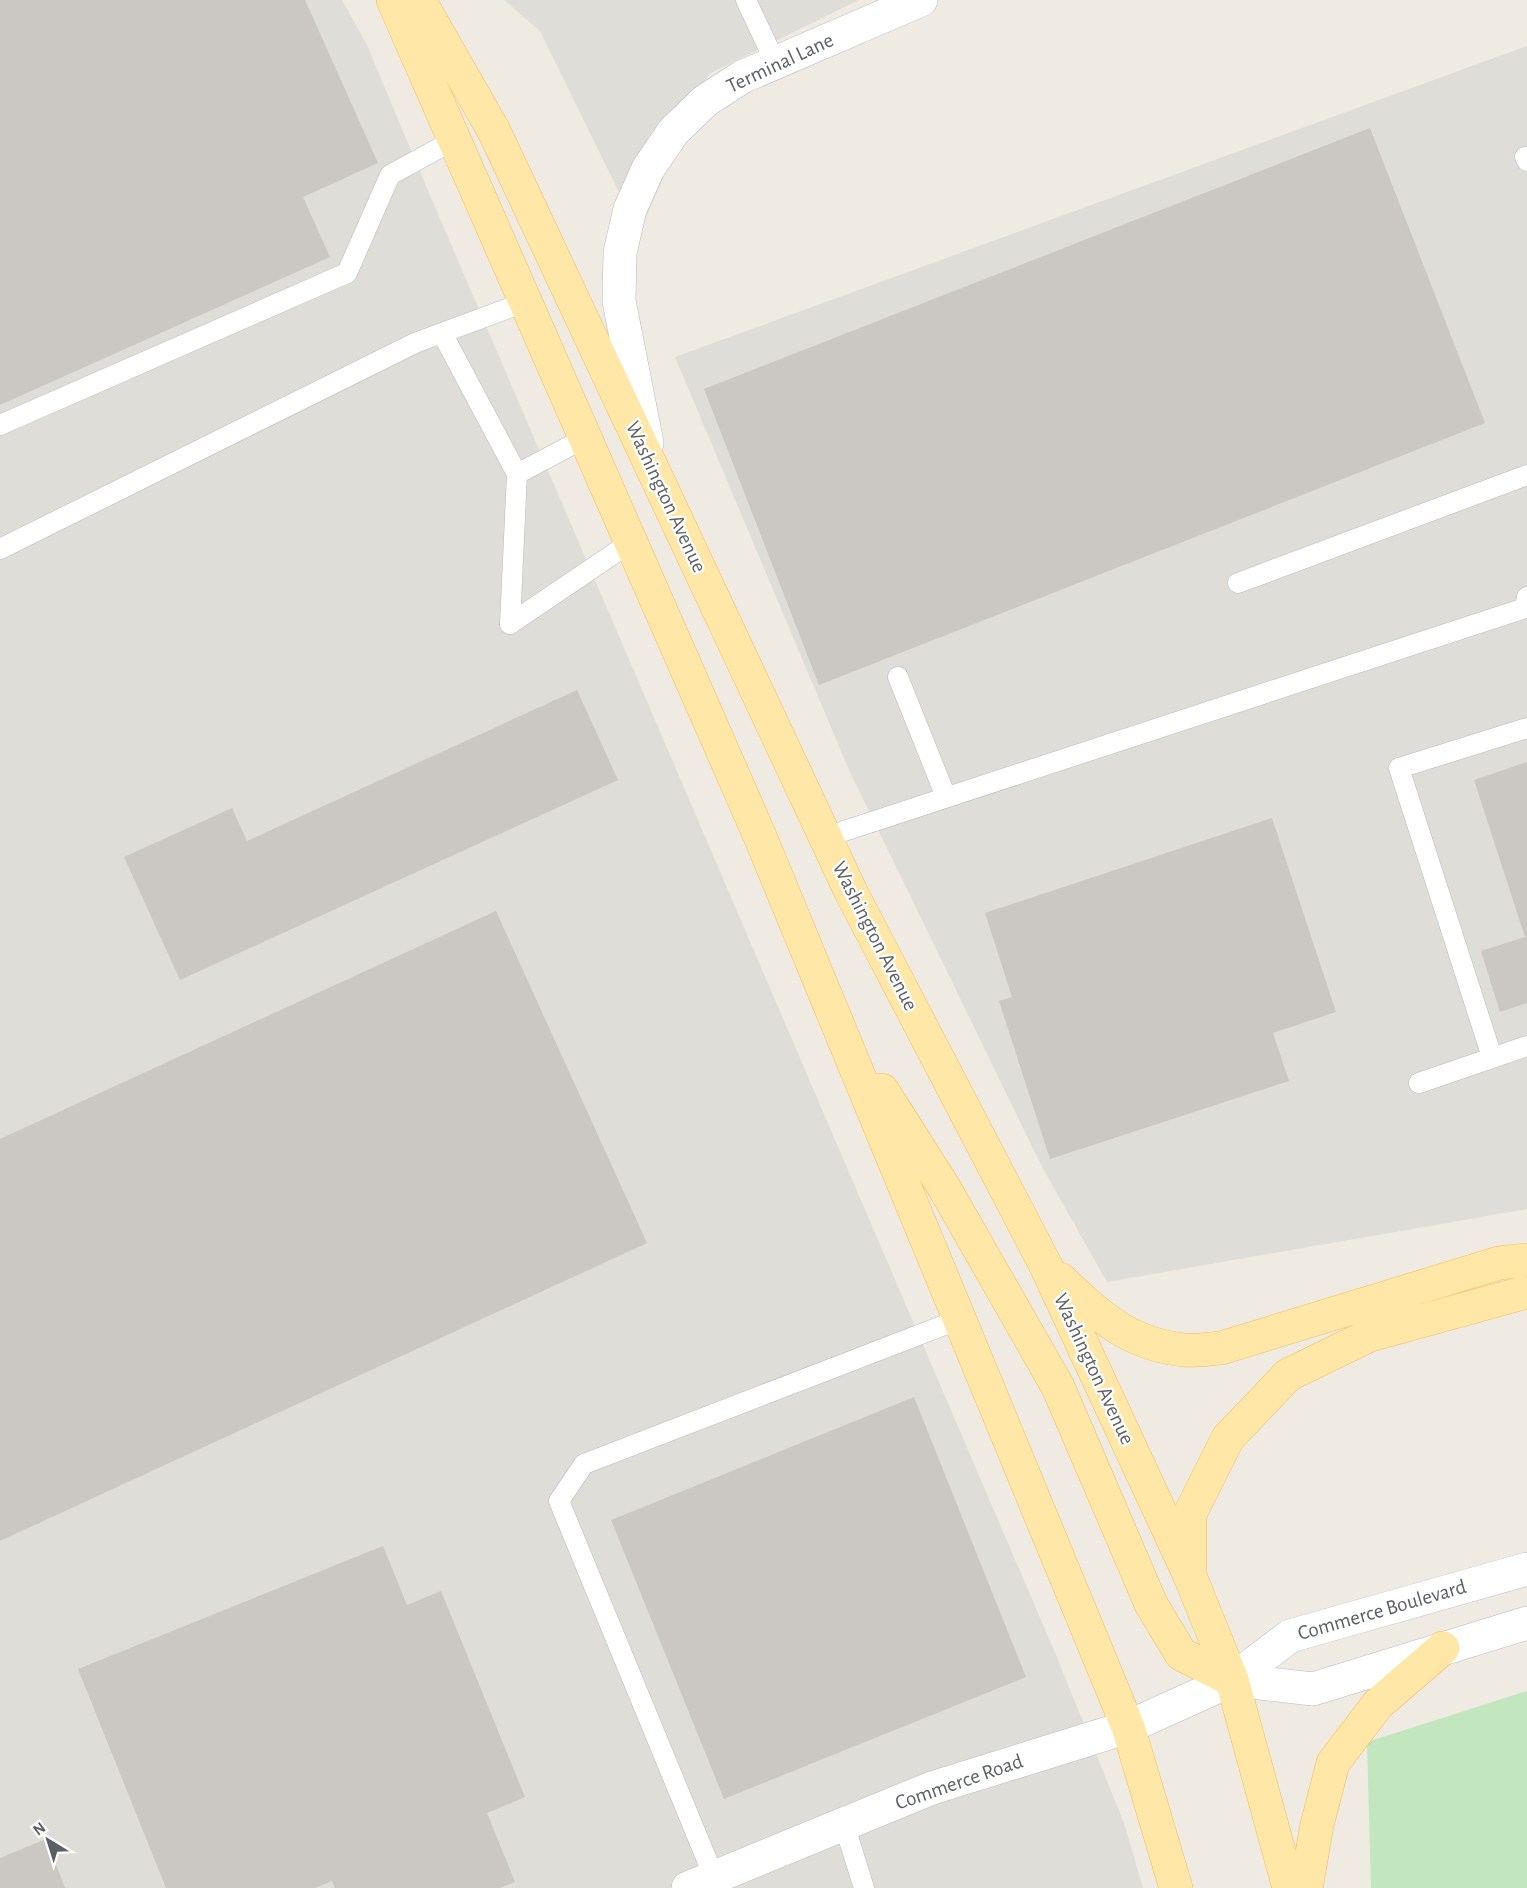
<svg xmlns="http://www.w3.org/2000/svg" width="1527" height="1888" viewBox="0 0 1527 1888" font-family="'Alegreya Sans',sans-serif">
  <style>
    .industrial { fill: #dfddd7 }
    .green { fill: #c2e7be }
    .building { fill: #cbc7c2 }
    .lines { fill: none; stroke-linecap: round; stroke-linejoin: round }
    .service-casing { stroke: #b6babe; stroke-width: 21 }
    .tertiary-casing { stroke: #b6babe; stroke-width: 34 }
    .secondary-casing { stroke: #b4b9be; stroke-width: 34 }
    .primary-casing { stroke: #f7b953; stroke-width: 34 }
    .service { stroke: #fff; stroke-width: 20 }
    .tertiary { stroke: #fff; stroke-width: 33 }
    .secondary { stroke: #fff; stroke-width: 33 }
    .primary { stroke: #ffe8a7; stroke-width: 33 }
    .labels { text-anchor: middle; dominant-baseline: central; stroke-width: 4.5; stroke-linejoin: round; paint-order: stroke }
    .street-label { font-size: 21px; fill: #5b6064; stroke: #fff }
  </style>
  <rect width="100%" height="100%" fill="#efebe3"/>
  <g class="industrial">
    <polygon points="0,0 342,0 367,45 420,172 1056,1655 1124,1823 1143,1888 0,1888"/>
    <polygon points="504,0 859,0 709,74 639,233 540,31"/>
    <polygon points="1527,46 1527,1209 1107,1282 1042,1167 849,770 675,357"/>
  </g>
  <polygon class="green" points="1527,1691 1527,1888 1371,1888 1367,1742"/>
  <g class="building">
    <polygon points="0,0 305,0 378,163 303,197 330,257 0,405"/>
    <polygon points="1370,128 1485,423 819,685 704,389"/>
    <polygon points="577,690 618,780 180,980 124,857 232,808 247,841"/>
    <polygon points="1527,762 1527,1003 1500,1012 1481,951 1525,937 1474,780"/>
    <polygon points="1272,818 1336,1012 1273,1033 1289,1081 1050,1159 999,1001 1012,997 985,913"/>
    <polygon points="496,911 647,1243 0,1541 0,1139"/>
    <polygon points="914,1397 1026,1677 724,1799 611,1520"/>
    <polygon points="383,1546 407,1605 441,1591 525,1797 487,1813 515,1882 500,1888 335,1888 332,1881 315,1888 166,1888 78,1669"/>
    <polygon points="46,1839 65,1888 0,1888 0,1858"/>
  </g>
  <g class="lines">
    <defs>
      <g id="service">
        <polyline points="746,0 775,62"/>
        <polyline points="1525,157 1527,161"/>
        <polyline points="442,333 517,474 585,438"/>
        <polyline points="0,425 347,273 390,175 454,140"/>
        <polyline points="0,549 415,343 525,302"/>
        <polyline points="1238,583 1527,475"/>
        <polyline points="510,624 517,474"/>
        <polyline points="510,624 631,542"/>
        <polyline points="898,677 946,797"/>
        <polyline points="826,837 1525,608 1527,597"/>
        <polyline points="1492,1057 1399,768 1527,728"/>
        <polyline points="1419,1083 1527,1046"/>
        <polyline points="844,1824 864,1888"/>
        <polyline points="714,1877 559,1501 584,1464 960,1319"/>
      </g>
      <g id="tertiary">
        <polyline points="1232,1680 1313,1689 1527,1623"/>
        <polyline points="688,1888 932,1788 1128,1727 1232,1680 1290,1636 1527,1569"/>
      </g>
      <polyline id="secondary" points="647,443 619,301 620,253 630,209 648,169 673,132 705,101 742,77 921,0"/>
      <g id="primary">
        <polyline points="393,0 759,834 1128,1727 1176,1888"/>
        <polyline points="419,0 494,131 851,892 1046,1266 1190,1576 1232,1680 1289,1888"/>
        <polyline points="882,1090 945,1189 1058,1387 1151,1604 1181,1654 1232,1680"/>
        <path d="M1060,1279c39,37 68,65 124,71 12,1 25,-1 37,-2l278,-85 28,-3"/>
        <polyline points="1190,1566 1190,1514 1228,1438 1288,1375 1370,1335 1523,1293 1527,1293"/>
        <polyline points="1306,1888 1317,1825 1333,1763 1378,1704 1443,1648"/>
      </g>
    </defs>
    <use href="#service" class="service-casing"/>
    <use href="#tertiary" class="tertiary-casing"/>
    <use href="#secondary" class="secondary-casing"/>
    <use href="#primary" class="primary-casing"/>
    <use href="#service" class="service"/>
    <use href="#tertiary" class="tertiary"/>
    <use href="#secondary" class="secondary"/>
    <use href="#primary" class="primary"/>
  </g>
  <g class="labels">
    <g class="street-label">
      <text transform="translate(780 63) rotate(-25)">Terminal Lane</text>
      <text transform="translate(666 497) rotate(65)">Washington Avenue</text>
      <text transform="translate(875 936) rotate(63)">Washington Avenue</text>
      <text transform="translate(1094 1369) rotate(65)">Washington Avenue</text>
      <text transform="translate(1382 1610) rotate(-16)">Commerce Boulevard</text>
      <text transform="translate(959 1782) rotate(-19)">Commerce Road</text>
    </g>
  </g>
  <g transform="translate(48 1840) rotate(322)" stroke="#ffffff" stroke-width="4.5" paint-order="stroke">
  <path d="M0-4.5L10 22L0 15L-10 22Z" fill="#5b6064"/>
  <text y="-9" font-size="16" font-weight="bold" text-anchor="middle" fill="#5b6064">N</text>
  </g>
</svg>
